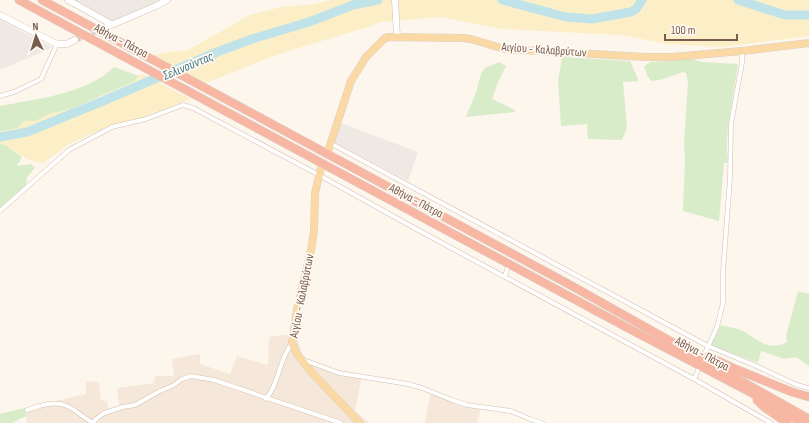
<svg xmlns="http://www.w3.org/2000/svg" width="809" height="423" viewBox="0 0 809 423" font-family="'Sofia Sans Condensed',sans-serif">
  <style>
    .residential { fill: #f5e8da }
    .industrial { fill: #efe9e4 }
    .green { fill: #d8ecc9 }
    .sand { fill: #fcefc7 }
    .lines { fill: none; stroke-linecap: round; stroke-linejoin: round }
    .river { stroke: #bfe3e8; stroke-width: 9 }
    .secondary-tunnel { stroke: #dcd0c4; stroke-width: 6; stroke-dasharray: 6 3; stroke-linecap: butt }
    .street-casing { stroke: #d1beb0; stroke-width: 5 }
    .secondary-casing { stroke: #d6c0b0; stroke-width: 7 }
    .primary-casing { stroke: #dad1cd; stroke-width: 8 }
    .highway-casing { stroke: #dad1cd; stroke-width: 9 }
    .street { stroke: #fff; stroke-width: 4 }
    .secondary { stroke: #fff; stroke-width: 6 }
    .primary { stroke: #fbd9a5; stroke-width: 7 }
    .highway { stroke: #f7b7a3; stroke-width: 8 }
    .labels { text-anchor: middle; dominant-baseline: central; stroke-width: 3.5; stroke-linejoin: round; paint-order: stroke }
    .street-label { font-size: 12px; fill: #7a5c4d; stroke: #fffaf3 }
    .water-label { font-size: 13px; font-style: italic; fill: #437c86; stroke: #fffaf3 }
  </style>
  <rect width="100%" height="100%" fill="#fdf6ec"/>
  <g class="residential">
    <polygon points="282,335 291,335 298,341 303,356 314,363 362,376 355,411 369,423 27,423 25,408 86,394 86,381 99,382 101,400 107,401 108,410 119,406 117,388 154,383 155,376 174,376 172,359 200,354 200,364 230,374 237,356 268,365 269,337"/>
    <polygon points="431,390 458,400 481,406 477,423 425,423"/>
  </g>
  <g class="industrial">
    <polygon points="74,0 165,0 113,22"/>
    <polygon points="0,20 52,47 51,48 0,70"/>
    <polygon points="341,123 418,152 408,181 334,142"/>
  </g>
  <g class="green">
    <polygon points="562,57 630,61 638,79 638,81 623,82 627,128 622,140 588,139 587,124 561,126 558,81"/>
    <polygon points="693,59 702,62 738,64 728,126 727,144 728,163 724,163 719,221 683,211 685,157 684,142 688,82 686,73 683,72 660,80 651,81 647,75 644,66 651,62"/>
    <polygon points="499,62 506,66 498,82 492,99 515,110 515,112 466,117 476,92 481,74 485,68"/>
    <path d="M114,67l25,9 -6,6 -62,27 -22,5 -13,7h-11l-7,7 -18,4v-26c36,-7 87,-12 114,-39z"/>
    <polygon points="0,143 7,146 22,157 17,166 31,164 35,168 27,177 26,185 0,209"/>
    <path d="M798,291l11,3v72l-13,-9 -12,2 -23,-8 -3,12 -48,-18 7,-11 4,-9c7,2 15,3 22,6 15,9 26,21 44,11l-1,-6z"/>
    <polygon points="25,408 26,416 12,423 0,423 0,414"/>
  </g>
  <g class="sand">
    <polygon points="331,0 809,0 809,36 724,47 669,44 620,35 501,29 440,17 381,22 365,28 298,48 263,60 204,84 151,56 162,53 188,50 250,15 281,7 314,4"/>
    <path d="M142,74l49,25 -48,18 -28,7 -26,11 -22,10 -23,18c-22,-2 -26,-13 -44,-20v-11l18,-4 7,-7h11l13,-7 22,-5 25,-10 37,-17z"/>
  </g>
  <g class="lines">
    <g class="river">
      <polyline points="502,0 566,17 592,19 631,12 636,9 642,0"/>
      <polyline points="738,0 785,15 809,15"/>
      <polyline points="0,137 27,132 103,101 217,52 252,39 309,22 353,5 378,0"/>
    </g>
    <polyline class="secondary-tunnel" points="75,40 101,29"/>
    <defs>
      <g id="street">
        <polyline points="0,96 14,92 41,79 57,44"/>
        <polyline points="330,143 708,346 754,365 797,385 809,388"/>
        <polyline points="0,211 69,150 112,127 146,119 183,105 193,108 319,175 418,230 694,379 771,423"/>
        <polyline points="505,277 507,269"/>
        <polyline points="705,353 717,327 723,303 723,272 730,178 731,124 742,63 742,51"/>
        <polyline points="304,360 339,373 408,384 422,388 452,400 467,405 511,411 530,419 542,423"/>
        <polyline points="694,379 698,370"/>
        <path d="M266,399c14,-17 12,-38 26,-56"/>
        <path d="M27,410c12,-4 27,-10 40,-4 9,4 17,12 26,17"/>
        <polyline points="93,423 96,419 104,413 123,407 135,405 158,392 174,385 182,379 191,376 214,380 341,423"/>
      </g>
      <g id="secondary">
        <polyline points="68,0 111,24"/>
        <polyline points="395,0 397,36"/>
        <polyline points="0,15 57,44 67,44 75,40"/>
        <polyline points="102,29 156,6 167,0"/>
      </g>
      <g id="primary">
        <polyline points="328,151 351,81 366,57 385,38 389,37 462,38 471,39 504,49 646,57 672,57 742,51 809,43"/>
        <polyline points="321,168 315,193 314,231 311,250 297,310 292,343 297,354 313,374 360,423"/>
      </g>
      <g id="highway">
        <polyline points="19,0 626,327 750,392 802,423"/>
        <polyline points="42,0 572,286 809,419"/>
        <polyline points="708,356 733,368 792,392 809,397"/>
        <polyline points="757,400 764,407 787,423"/>
      </g>
    </defs>
    <use href="#street" class="street-casing"/>
    <use href="#secondary" class="secondary-casing"/>
    <use href="#primary" class="primary-casing"/>
    <use href="#highway" class="highway-casing"/>
    <use href="#street" class="street"/>
    <use href="#secondary" class="secondary"/>
    <use href="#primary" class="primary"/>
    <use href="#highway" class="highway"/>
  </g>
  <g class="labels">
    <g class="street-label">
      <text transform="translate(121 41) rotate(28)">Αθήνα - Πάτρα</text>
      <text transform="translate(544 50) rotate(4)">Αιγίου - Καλαβρύτων</text>
      <text transform="translate(416 201) rotate(28)">Αθήνα - Πάτρα</text>
      <text transform="translate(302 296) rotate(-79)">Αιγίου - Καλαβρύτων</text>
      <text transform="translate(702 354) rotate(28)">Αθήνα - Πάτρα</text>
    </g>
    <g class="water-label">
      <text transform="translate(188 66) rotate(-23)">Σελινούντας</text>
    </g>
  </g>
  <g transform="translate(36 36) rotate(356)" stroke="#fffaf3" stroke-width="3" paint-order="stroke">
  <path d="M0-3L7 15L0 10L-7 15Z" fill="#7a5c4d"/>
  <text y="-6" font-size="11" font-weight="bold" text-anchor="middle" fill="#7a5c4d">N</text>
  </g>
  <path d="M665 34v6h72v-6" fill="none" stroke="#7a5c4d" stroke-width="2"/>
  <text x="671" y="34" font-size="12" fill="#7a5c4d" stroke="#fffaf3" stroke-width="3" paint-order="stroke">100 m</text>
</svg>
